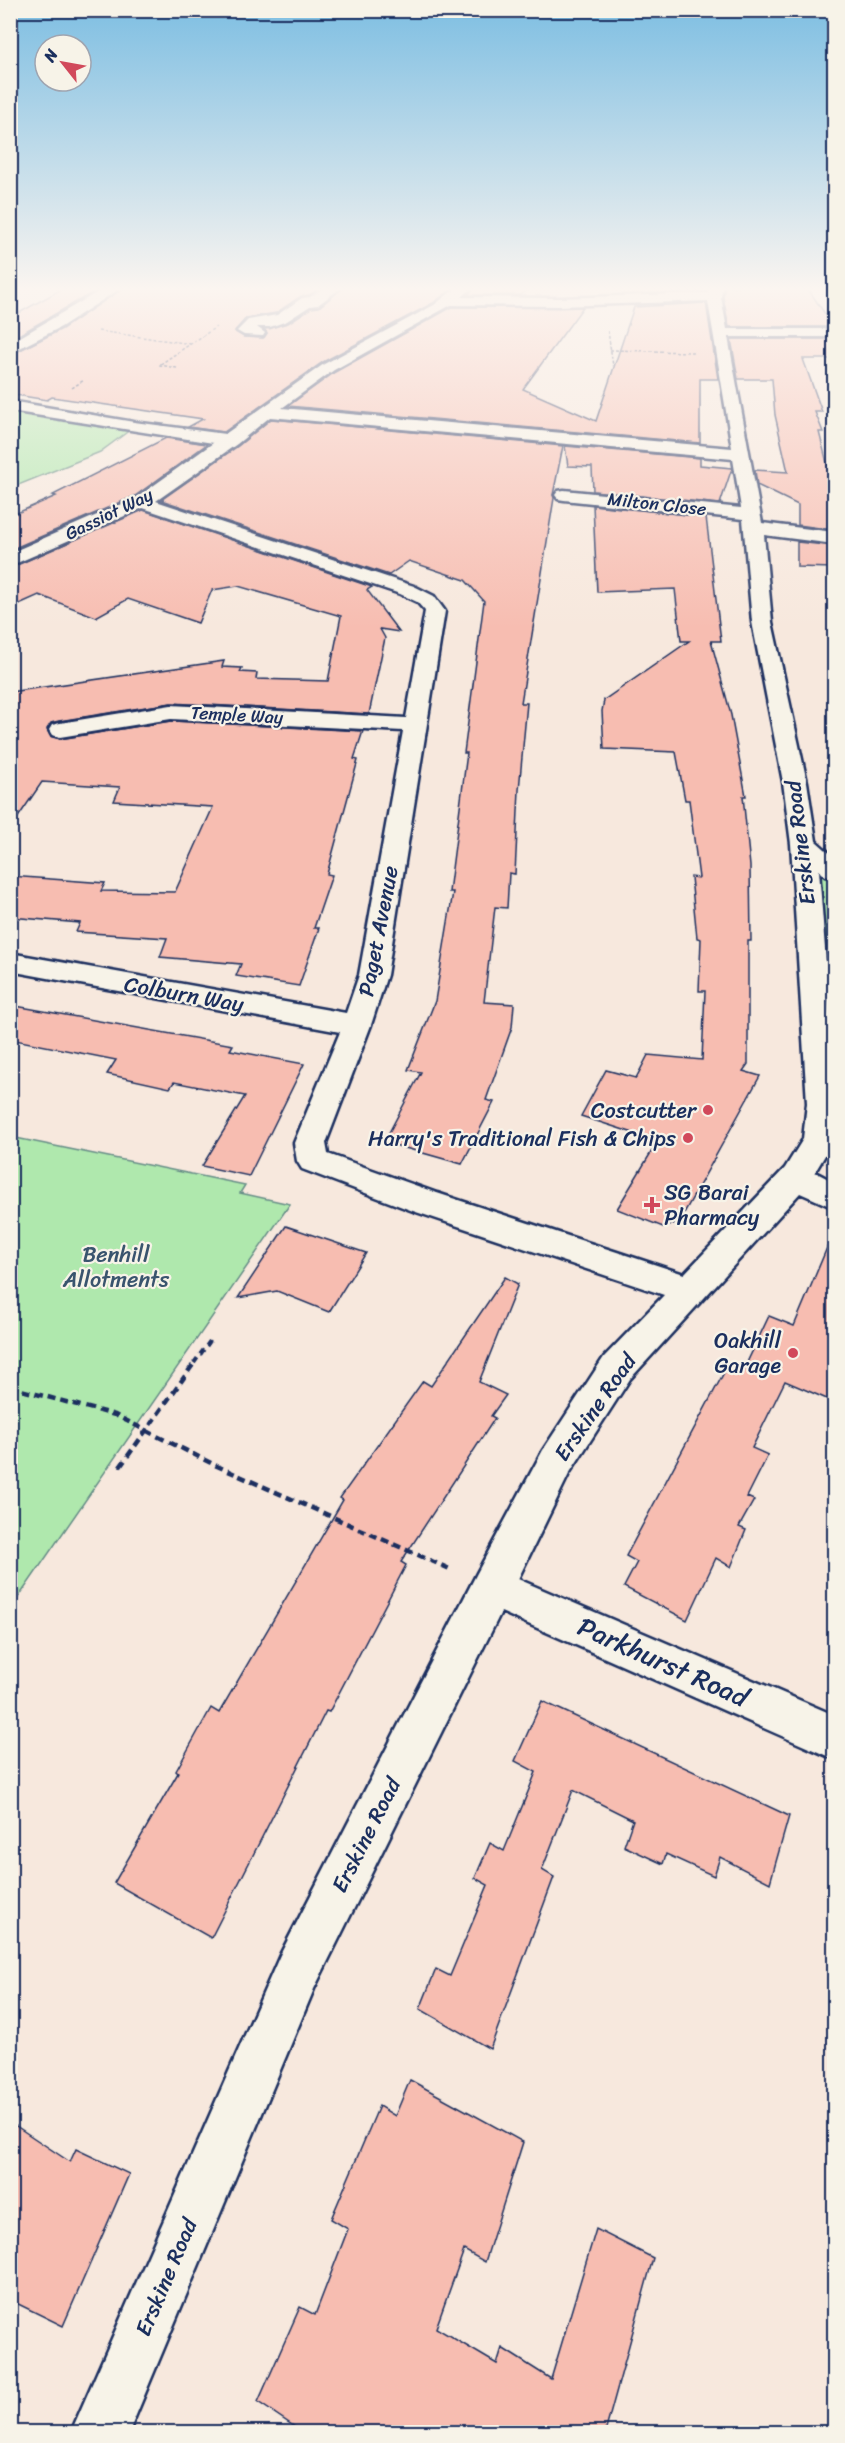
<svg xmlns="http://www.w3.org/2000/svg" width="845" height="2443" viewBox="0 0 845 2443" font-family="Sriracha,sans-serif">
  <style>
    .green { fill: #afe8ad; stroke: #658c86; stroke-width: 1.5 }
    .building { fill: #f7bdb1; stroke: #1b2f5e; stroke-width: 1.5 }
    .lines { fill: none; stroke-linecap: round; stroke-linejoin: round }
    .minor-casing { stroke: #1b2f5e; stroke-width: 5 }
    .path-far2 { stroke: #1b2f5e; stroke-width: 1.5; stroke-dasharray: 3 2; stroke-linecap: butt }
    .path-far1 { stroke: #1b2f5e; stroke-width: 4; stroke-dasharray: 6 4.5; stroke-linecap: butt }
    .path { stroke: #1b2f5e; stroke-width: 4.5; stroke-dasharray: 8 5; stroke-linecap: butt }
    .minor { fill: #f7f3e8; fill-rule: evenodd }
    .poi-dot { fill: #d1495b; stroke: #f7f3e8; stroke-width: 2 }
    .labels { text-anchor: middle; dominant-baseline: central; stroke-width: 4.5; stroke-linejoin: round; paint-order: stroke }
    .far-street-label { font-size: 18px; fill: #1b2f5e; stroke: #f7f3e8 }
    .street-label { font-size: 22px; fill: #1b2f5e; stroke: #f7f3e8 }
    .poi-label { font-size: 22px; fill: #1b2f5e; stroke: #f7f3e8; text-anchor: end }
    .park-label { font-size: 22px; fill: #39546e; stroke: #f7f3e8 }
    .near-street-label { font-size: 27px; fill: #1b2f5e; stroke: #f7f3e8 }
  </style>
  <rect width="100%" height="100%" fill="#f7e8dd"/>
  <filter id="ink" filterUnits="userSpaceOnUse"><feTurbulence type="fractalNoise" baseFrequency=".0167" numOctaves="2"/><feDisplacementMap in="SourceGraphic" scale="12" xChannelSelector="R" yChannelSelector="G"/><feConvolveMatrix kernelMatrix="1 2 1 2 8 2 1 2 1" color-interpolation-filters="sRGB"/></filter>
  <g filter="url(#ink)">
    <g class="green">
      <polygon points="10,406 134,427 100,452 11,488"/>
      <polygon points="811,856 834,876 834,1043 824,1049"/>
      <polygon points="11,1137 245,1185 240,1193 290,1204 11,1608"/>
    </g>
    <g class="building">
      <polygon points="67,286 104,286 10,340 10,318"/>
      <polygon points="126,286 323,286 309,295 301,296 276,313 246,318 235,331 244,337 263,338 267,333 264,329 288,323 311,308 319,307 345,286 456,286 433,303 323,362 224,432 188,427 203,419 52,397 47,400 10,394 10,355 62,329"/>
      <polygon points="476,286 531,286 521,295 468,295"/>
      <polygon points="652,286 707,286 706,291 652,293"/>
      <polygon points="725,286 806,286 834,327 729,327 723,297"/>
      <polygon points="706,303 718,379 700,379 700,443 288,406 335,372 452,307 583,307 523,389 596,421 634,307"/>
      <polygon points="731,339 834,339 834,359 803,359 822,412 815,412 823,432 819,432 834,490 834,530 798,525 798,505 757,485 755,470 788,472 775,415 772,379 738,379"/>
      <polygon points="271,419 563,446 553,495 554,498 521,703 527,703 519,790 515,874 509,873 507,908 495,907 484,1002 514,1004 512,1027 486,1100 494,1102 462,1164 384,1142 421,1072 408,1070 435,1001 453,892 449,892 467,753 464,753 484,601 465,580 409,561 389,575 161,500 238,446"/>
      <polygon points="166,438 207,444 135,496 10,550 10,516 56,496 53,495"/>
      <polygon points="565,446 700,458 700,465 732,468 733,472 731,471 720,504 593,491 592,467 568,466"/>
      <polygon points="593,505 706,517 721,641 711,641 731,715 746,796 743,796 750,866 751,941 748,941 748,1064 743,1071 760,1076 679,1222 663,1227 617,1209 658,1141 581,1116 606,1070 636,1078 648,1055 702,1060 705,991 699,991 701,939 697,938 691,877 699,878 689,800 685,800 676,752 604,749 602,711 604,700 689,641 681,641 675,589 597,592"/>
      <polygon points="143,510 372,587 367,590 399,632 380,629 385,638 369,714 171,703 59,721 51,723 47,729 50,736 60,739 171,721 363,731 354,759 358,760 327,874 332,875 314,928 319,928 299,986 236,976 241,964 160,957 167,938 76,932 80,923 10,917 10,876 105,883 101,891 175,892 213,807 114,801 120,787 42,782 10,829 10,692 224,661 222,667 242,668 240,672 257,673 256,679 328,681 341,616 238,586 212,590 198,623 128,599 96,617 39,595 10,608 10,568"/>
      <polygon points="797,542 834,546 834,568 797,567"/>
      <polygon points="10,1005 233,1045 230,1050 304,1064 249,1176 202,1166 245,1096 174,1082 170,1088 107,1074 116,1060 10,1039"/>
      <polygon points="286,1226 366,1253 329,1312 277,1291 238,1298"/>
      <polygon points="834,1231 834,1402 785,1381 752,1448 768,1455 747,1497 754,1500 739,1527 746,1530 731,1567 716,1558 687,1620 624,1587 637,1562 626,1556 727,1367 742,1373 769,1316 794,1326"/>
      <polygon points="505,1277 518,1284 479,1382 506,1395 491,1416 495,1418 401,1562 406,1565 329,1712 326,1711 211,1938 114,1883 178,1773 176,1771 211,1708 219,1713 343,1500 340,1498 423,1381 431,1386"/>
      <polygon points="542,1701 789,1816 770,1883 720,1857 714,1876 666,1854 663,1864 624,1846 633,1820 573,1790 542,1870 554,1877 490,2049 420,2009 436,1969 450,1976 488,1885 475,1878 490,1843 504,1851 536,1772 515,1761"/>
      <polygon points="410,2080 523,2142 485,2262 464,2250 436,2328 497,2364 502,2348 551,2379 596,2229 653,2258 605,2433 304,2433 258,2402 300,2307 315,2315 348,2229 331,2219 379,2106 395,2116"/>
      <polygon points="10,2122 70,2162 76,2149 129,2174 63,2326 10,2300"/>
    </g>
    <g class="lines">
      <defs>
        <g id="minor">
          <polygon points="108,286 124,286 61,327 10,353 10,343"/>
          <polygon points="327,286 343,286 318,305 310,306 287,321 270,327 257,327 265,333 263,336 244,335 237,331 248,320 277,315 302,298 310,297"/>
          <path d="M459,286h15l-12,11 97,1 149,-5 1,-7h14l-2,11 6,32h107v8h-106l34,186 72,9v12l-70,-9 8,87 35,160 9,59 18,16v21l-9,-2 -6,-6 15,198v72l-19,32 19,10v26l-34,-15 -170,186 -61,95 -51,105 316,136v44l-333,-147 -187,377 -185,443h-58l209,-477 197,-382 66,-123 61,-93 60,-62 -251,-84 -111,-42 -5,-8 -3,-18 46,-111 -330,-61v-18l336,60 13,-38 44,-244 -232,-12 -111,18 -8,-2 -3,-5 3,-5 8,-2 111,-18 235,13 19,-107 -8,-9 -17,-8 -257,-86 -133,58v-13l126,-55 77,-55 -203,-32v-10l124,21 91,12 99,-70 110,-59zM708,301l24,147 -450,-40 52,-38 117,-65 108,1zM270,417l463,42 8,49 -177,-18 -6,1 -3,4 3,4 6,1 179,19 9,103 31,160 8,62 16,259 -4,36 -18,29 -101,106 -247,-81 -109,-39 -2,-11 45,-118 16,-50 58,-364 -11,-15 -20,-10 -258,-85 81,-57z"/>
        </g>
      </defs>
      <use href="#minor" class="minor-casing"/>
      <g class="path-far2">
        <polyline points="98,331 192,344"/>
        <polyline points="608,331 613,366"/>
        <polyline points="610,350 693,352"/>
        <polyline points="177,368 159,365 216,327"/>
        <polyline points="72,388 84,380"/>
      </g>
      <polyline class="path-far1" points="194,1363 210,1341"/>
      <g class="path">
        <polyline points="10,1387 115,1415 217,1466 452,1570"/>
        <polyline points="120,1467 195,1362"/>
      </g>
      <use href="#minor" class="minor"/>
    </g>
  </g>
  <linearGradient id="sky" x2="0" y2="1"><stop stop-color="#7dbee2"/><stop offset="0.46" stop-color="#fbf5f0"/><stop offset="1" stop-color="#fbf5f0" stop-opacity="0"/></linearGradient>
  <rect width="845" height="628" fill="url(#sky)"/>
  <g class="poi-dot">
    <circle cx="708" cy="1110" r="6"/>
    <circle cx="688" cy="1138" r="6"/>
    <path d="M649 1196h6v6h6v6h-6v6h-6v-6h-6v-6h6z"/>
    <circle cx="793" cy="1353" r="6"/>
  </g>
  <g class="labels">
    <g class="far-street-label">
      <text transform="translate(657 504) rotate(6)">Milton Close</text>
      <text transform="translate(109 514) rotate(-26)">Gassiot Way</text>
      <text transform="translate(237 715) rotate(3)">Temple Way</text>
    </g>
    <g class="street-label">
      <text transform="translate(800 843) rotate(-97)">Erskine Road</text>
      <text transform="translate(378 931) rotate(-79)">Paget Avenue</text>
      <text transform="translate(184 994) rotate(10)">Colburn Way</text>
      <text transform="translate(595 1407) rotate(-55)">Erskine Road</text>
      <text transform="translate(366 1835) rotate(-63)">Erskine Road</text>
      <text transform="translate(166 2277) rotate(-67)">Erskine Road</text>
    </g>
    <g class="poi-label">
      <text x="696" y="1110">Costcutter</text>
      <text x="676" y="1138">Harry's Traditional Fish &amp; Chips</text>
      <text x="664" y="1192" text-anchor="start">SG Barai<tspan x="664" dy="25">Pharmacy</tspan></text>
      <text x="781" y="1340">Oakhill<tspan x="781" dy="25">Garage</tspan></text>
    </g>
    <g class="park-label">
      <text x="116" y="1254">Benhill<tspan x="116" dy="25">Allotments</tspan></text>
    </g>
    <g class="near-street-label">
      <text transform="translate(663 1662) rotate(24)">Parkhurst Road</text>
    </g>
  </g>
  <rect width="845" height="2443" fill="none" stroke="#f7f3e8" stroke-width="36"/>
  <rect x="18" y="18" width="809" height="2407" fill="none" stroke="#1b2f5e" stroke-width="2" filter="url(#ink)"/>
  <g transform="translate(63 63) rotate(301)"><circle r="28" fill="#f7f3e8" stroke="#9fa5b1" stroke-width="1.5"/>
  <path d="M0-4.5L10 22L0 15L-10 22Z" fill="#d1495b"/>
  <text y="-9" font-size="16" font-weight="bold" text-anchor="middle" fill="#1b2f5e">N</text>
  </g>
</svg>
